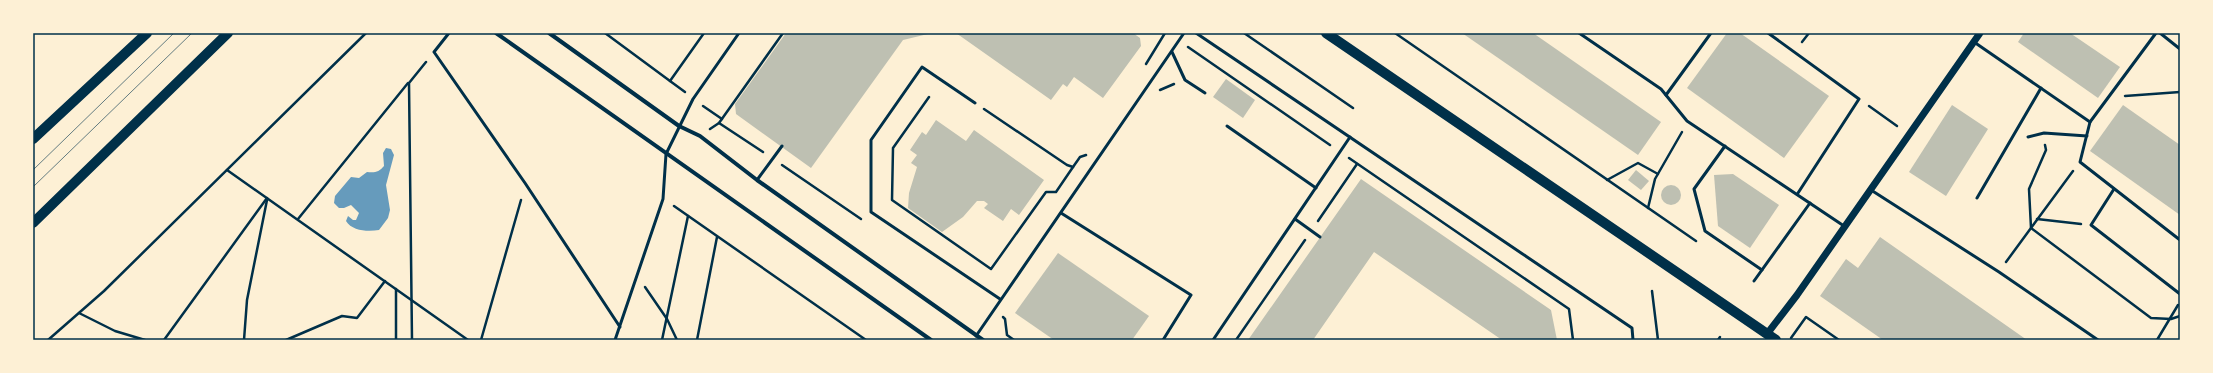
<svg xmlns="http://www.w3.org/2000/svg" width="2213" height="373" viewBox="0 0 2213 373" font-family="'IBM Plex Sans',sans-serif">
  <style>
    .water { fill: #669bbc }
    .building { fill: #bec0b2 }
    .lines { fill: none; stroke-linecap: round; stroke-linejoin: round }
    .path { stroke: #003049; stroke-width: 2.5 }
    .service { stroke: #003049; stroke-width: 3 }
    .minor { stroke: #003049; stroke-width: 4 }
    .tertiary { stroke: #003049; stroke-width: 7 }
    .primary { stroke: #003049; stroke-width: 10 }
    .tram { stroke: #657d81; stroke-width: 1 }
    .neatline { fill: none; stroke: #003049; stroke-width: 1.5 }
  </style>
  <rect width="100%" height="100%" fill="#fdf0d5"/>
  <path class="water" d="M386,148l5,1 3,6 -8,30 4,25 -2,8 -9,12c-11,2 -27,1 -33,-9l2,-5 5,4h3l3,-7 -8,-8 -7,3h-5l-5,-5 1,-7 16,-19 8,1 8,-6c8,1 12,0 17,-6l-1,-13z"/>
  <g class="building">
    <polygon points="786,33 928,33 928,34 903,40 811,168 736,114 735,104"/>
    <polygon points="956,33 1133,33 1140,38 1141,46 1103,98 1074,77 1067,87 1063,84 1051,100"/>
    <polygon points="1462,33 1533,33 1661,122 1638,155"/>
    <polygon points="1727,33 1740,33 1829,96 1784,158 1687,88"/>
    <polygon points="2024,33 2070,33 2120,67 2098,98 2018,42"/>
    <polygon points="1226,79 1255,100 1243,118 1213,97"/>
    <polygon points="1952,105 1988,129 1946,196 1909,172"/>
    <polygon points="2123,105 2180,145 2180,215 2090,151"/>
    <polygon points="936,120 966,141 974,130 1044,180 1019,215 1011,209 1003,221 984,208 988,204 984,201 977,201 963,217 942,232 908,208 909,193 917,167 911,163 917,155 910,150 922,132 926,135"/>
    <polygon points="1636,170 1649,181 1641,190 1628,180"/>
    <polygon points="1733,174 1779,205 1750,248 1718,226 1714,175"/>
    <polygon points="1361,179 1551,310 1557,340 1502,340 1374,252 1313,340 1248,340"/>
    <circle cx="1671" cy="195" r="10"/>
    <polygon points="1880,237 2027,340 1883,340 1820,296 1846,259 1858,268"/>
    <polygon points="1058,253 1149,316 1132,340 1054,340 1015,313"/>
  </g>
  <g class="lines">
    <g class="path">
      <polyline points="605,33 670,81"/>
      <polyline points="1244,33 1353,108"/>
      <polyline points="1395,33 1696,241"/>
      <polyline points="1802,42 1809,33"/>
      <polyline points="1188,47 1330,145"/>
      <polyline points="1146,64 1165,33"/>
      <polyline points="1160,90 1174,84"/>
      <polyline points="685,92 670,81 704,33"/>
      <polyline points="2125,96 2180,92"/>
      <polyline points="929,97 893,148 892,200 991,269 1046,192 1056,192 1073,167"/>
      <polyline points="703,106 722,119"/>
      <polyline points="1869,106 1897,126"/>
      <polyline points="984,109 1067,165 1073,167 1080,157 1086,155"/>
      <polyline points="719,123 763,152"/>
      <polyline points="710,129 719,123 783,33"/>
      <polyline points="2045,145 2046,150 2029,189 2031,228 2151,318 2171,319 2180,316"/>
      <polyline points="1349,158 1569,309 1573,340"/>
      <polyline points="782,165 861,219"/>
      <polyline points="227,170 468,340"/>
      <polyline points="1607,180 1638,163 1658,174"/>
      <polyline points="674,206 866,340"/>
      <polyline points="1648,208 1655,179 1682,132"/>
      <polyline points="298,219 408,83"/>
      <polyline points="2037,219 2081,224"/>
      <polyline points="1318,221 1357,164"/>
      <polyline points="2006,262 2073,171"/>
      <polyline points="645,287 667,319 677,340"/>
      <polyline points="1652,291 1658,340"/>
      <polyline points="79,313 115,331 145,340"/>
      <polyline points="1003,317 1005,319 1007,335 1014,340"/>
      <polyline points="1791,338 1806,317 1839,340"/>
      <polyline points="48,340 104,291 366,33"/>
      <polyline points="164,340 267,198"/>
      <polyline points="244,340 247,300 267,200"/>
      <polyline points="286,340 342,316 357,318 385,281"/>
      <polyline points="396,340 396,289"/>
      <polyline points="412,340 409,83 426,62"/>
      <polyline points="481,340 521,200"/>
      <polyline points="662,340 688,216"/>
      <polyline points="697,340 717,237"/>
      <polyline points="1236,340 1305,240"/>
      <polyline points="1718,340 1720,337"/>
      <polyline points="2157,340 2178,305"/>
    </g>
    <g class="service">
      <polyline points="449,33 434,52 525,183 620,327"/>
      <polyline points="1196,33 1632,328 1633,340"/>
      <polyline points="1579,33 1661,89 1687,121 1844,226"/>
      <polyline points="1768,33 1859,99 1798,193"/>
      <polyline points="2160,33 2180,49"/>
      <polyline points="1974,42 2090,122 2080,162 2180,240"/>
      <polyline points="1172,52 1185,80 1205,93"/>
      <polyline points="1666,95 1711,33"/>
      <polyline points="975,103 922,67 871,140 871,212 1000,299"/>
      <polyline points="2090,122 2156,33"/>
      <polyline points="1227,126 1316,188"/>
      <polyline points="2028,137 2044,133 2087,136"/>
      <polyline points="1725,146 1694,189 1705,231 1762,270"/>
      <polyline points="757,180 782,146"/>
      <polyline points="2114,189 2091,225 2180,294"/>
      <polyline points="1871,190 1999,272 2098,340"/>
      <polyline points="1977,198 2041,88"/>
      <polyline points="1061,213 1191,295 1163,340"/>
      <polyline points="1295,219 1320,237"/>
      <polyline points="1754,281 1810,203"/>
      <polyline points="976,336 1184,33"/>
      <polyline points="615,340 663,199 666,154 693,99 739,33"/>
      <polyline points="1213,340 1350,137"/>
    </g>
    <g class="minor">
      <polyline points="496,33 931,340"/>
      <polyline points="549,33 679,126 700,136 757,180 983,340"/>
    </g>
    <polyline class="tertiary" points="1767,334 1797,295 1980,33"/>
    <g class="primary">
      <polyline points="1326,33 1776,340"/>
      <polyline points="33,139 147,33"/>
      <polyline points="33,223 228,33"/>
    </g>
    <g class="tram">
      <polyline points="33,170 174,33"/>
      <polyline points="33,187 192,33"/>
    </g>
  </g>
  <rect width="2213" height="373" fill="none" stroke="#fdf0d5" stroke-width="68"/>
  <rect x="34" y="34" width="2145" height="305" class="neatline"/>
</svg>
